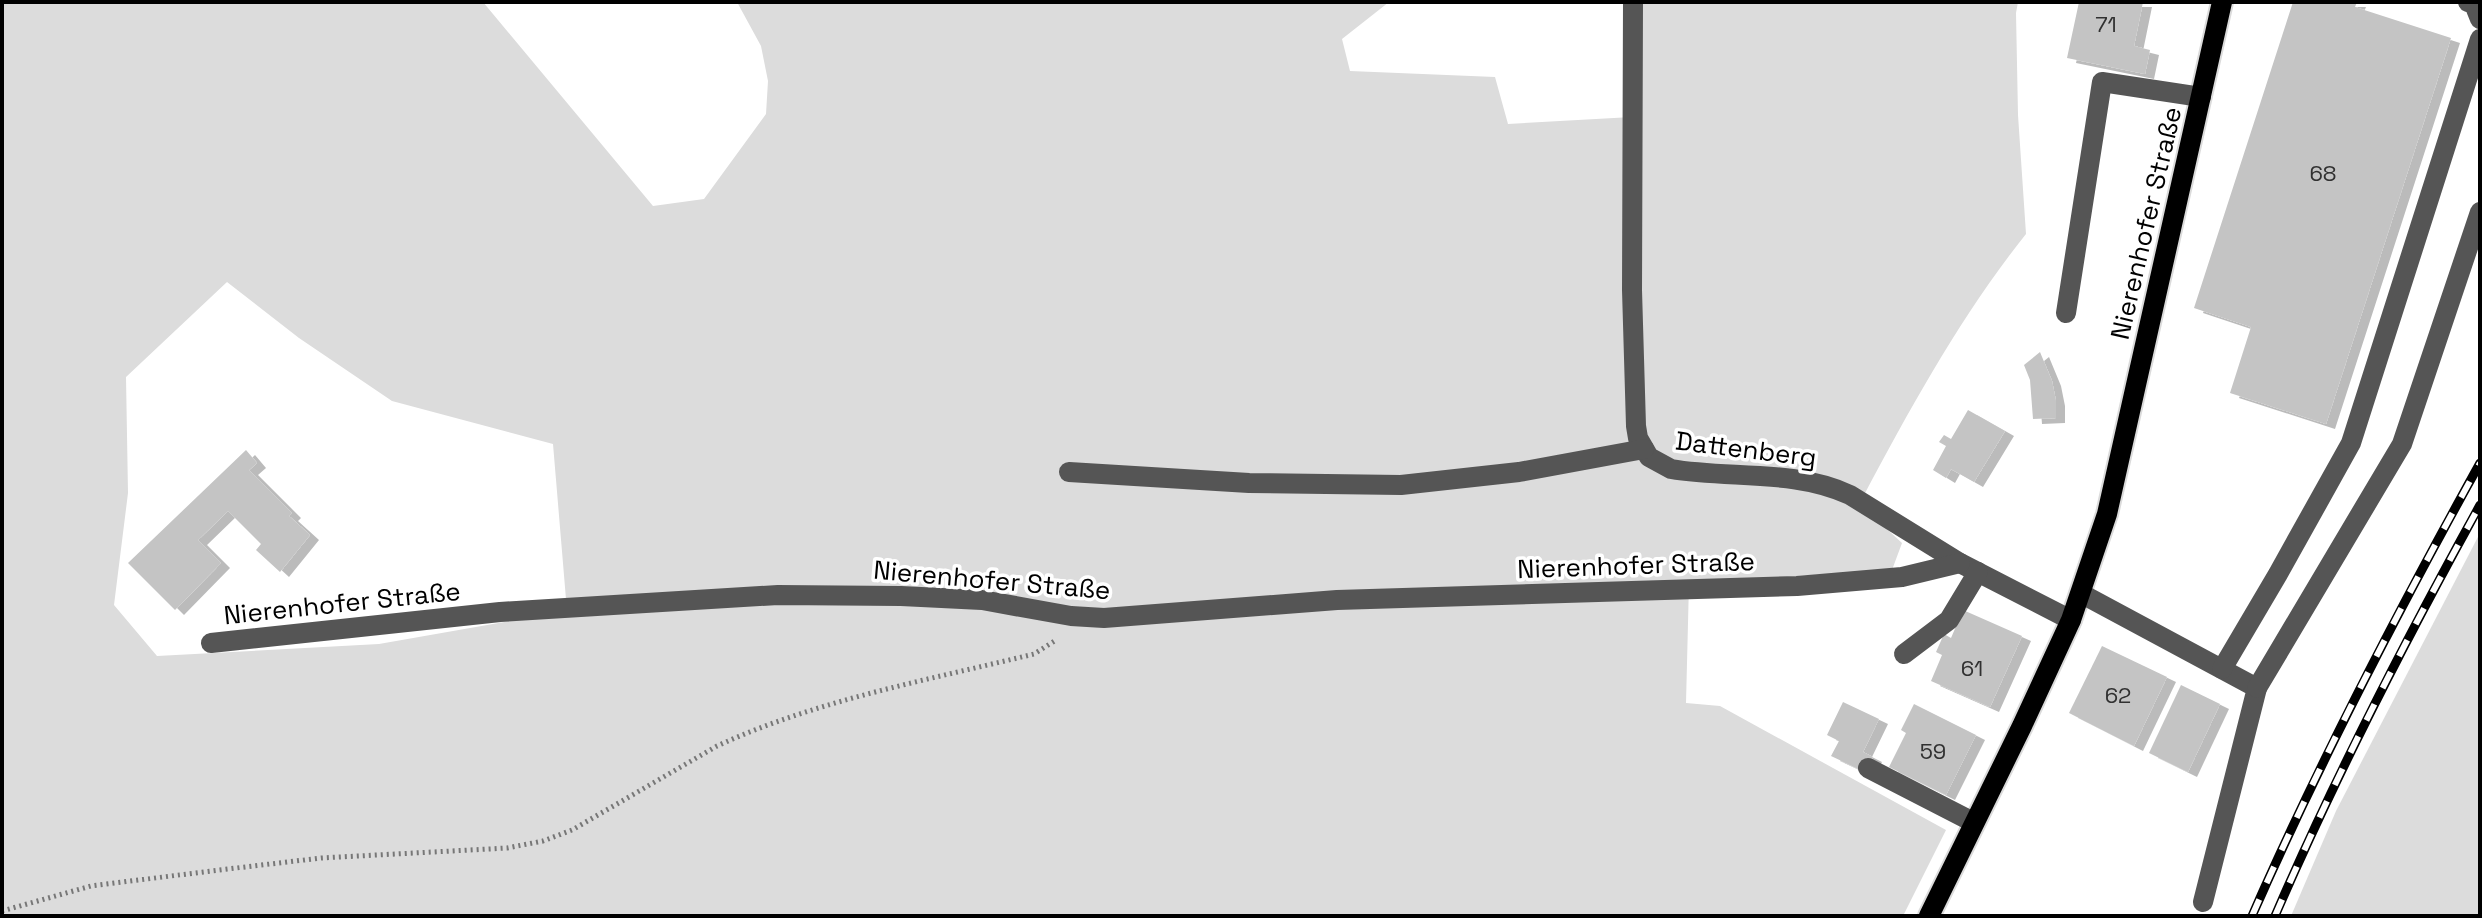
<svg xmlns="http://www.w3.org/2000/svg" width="2482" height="918" viewBox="0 0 2482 918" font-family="'Space Grotesk',sans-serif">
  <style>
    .green { fill: #dcdcdc; fill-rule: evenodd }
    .building { fill: #c4c4c4; filter: url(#shadow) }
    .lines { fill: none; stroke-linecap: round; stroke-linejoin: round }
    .major-casing { stroke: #dbdbdb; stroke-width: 24 }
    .path { stroke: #777; stroke-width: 5; stroke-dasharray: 2 4; stroke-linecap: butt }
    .minor { stroke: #555; stroke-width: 20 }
    .major { stroke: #000; stroke-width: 20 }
    .rail-casing { stroke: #000; stroke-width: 9 }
    .rail { stroke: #fff; stroke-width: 6; stroke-dasharray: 18; stroke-linecap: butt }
    .labels { text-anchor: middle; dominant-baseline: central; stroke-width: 7; stroke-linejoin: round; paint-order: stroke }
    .number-label { font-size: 22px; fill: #313131 }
    .street-label { font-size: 26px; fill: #000; stroke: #fff }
  </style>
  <defs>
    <filter id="shadow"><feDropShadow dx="9" dy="5" stdDeviation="0" flood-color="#0004"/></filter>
  </defs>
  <rect width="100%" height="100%" fill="#fff"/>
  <g class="green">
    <path d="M2,2h481l170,204 51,-7 62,-85 2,-33 -7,-35 -24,-44h652l-47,37 8,32 145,6 13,47 124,-7 2,-115h384l-2,11 2,102 8,119c-64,80 -114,171 -162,261l-205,-30 191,30 52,48 -10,27 -203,13 -3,120 34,3 226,124 -43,86h-1901zM227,282l72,56 93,63 161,43 14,167 -188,33 -222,12 -43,-51 14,-112 -2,-116z"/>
    <polygon points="2480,533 2480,916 2291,916 2336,811"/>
  </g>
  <g class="building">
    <polygon points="2079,2 2143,2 2134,46 2150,50 2145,74 2067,58"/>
    <polygon points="2293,2 2357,2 2355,7 2451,38 2326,424 2230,393 2251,327 2194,308"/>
    <polygon points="2040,352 2052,381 2056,401 2056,418 2033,419 2030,380 2024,365"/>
    <polygon points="1968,410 2005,431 1974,482 1951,469 1946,478 1933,470 1946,446 1939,442 1944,435 1951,439"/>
    <polygon points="246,450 257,463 249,470 292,513 289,516 310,535 280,572 256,550 261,544 228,511 198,540 221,563 175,610 128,563"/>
    <polygon points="1963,610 2022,636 1990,707 1931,681 1942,655 1936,652 1944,634 1951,638"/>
    <polygon points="2102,646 2167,677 2134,746 2069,713"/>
    <polygon points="2181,685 2220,704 2188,772 2149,753"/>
    <polygon points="1843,702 1879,719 1863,752 1873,757 1865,772 1831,756 1839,741 1827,735"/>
    <polygon points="1914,704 1976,735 1946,795 1889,767 1906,733 1901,730"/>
  </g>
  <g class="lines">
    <defs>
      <polyline id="major" points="1929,916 2022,726 2071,620 2107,514 2222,2"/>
    </defs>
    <use href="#major" class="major-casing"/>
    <path class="path" d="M2,911l89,-25 120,-15 110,-13 186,-10 36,-7 29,-11 145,-84c100,-46 211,-66 317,-92l22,-14"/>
    <g class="minor">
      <path d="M1633,2l-1,288 4,136 2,12 11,19 22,12c58,10 124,0 179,26l110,68 111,57"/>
      <polyline points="2468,2 2474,4 2480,19"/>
      <polyline points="2066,313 2102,82 2201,97"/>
      <polyline points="1069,472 1249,483 1401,485 1519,472 1644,449"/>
      <polyline points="2082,594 2257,688 2203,902"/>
      <polyline points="211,643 500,612 778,595 901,596 982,600 1071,616 1104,618 1337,600 1797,586 1902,577 1960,563"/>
      <polyline points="1904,654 1949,620 1978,572"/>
      <polyline points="2222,669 2278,574 2351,443 2480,39"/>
      <polyline points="2257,688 2402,444 2480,212"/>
      <polyline points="1868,768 1973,822"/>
    </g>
    <use href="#major" class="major"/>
    <defs>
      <g id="rail">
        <path d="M2252,916c68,-155 146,-305 228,-453"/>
        <path d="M2275,916c61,-141 131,-277 205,-411"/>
      </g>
    </defs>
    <use href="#rail" class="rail-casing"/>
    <use href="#rail" class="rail"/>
  </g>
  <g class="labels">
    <g class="number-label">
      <text x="2106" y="24">71</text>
      <text x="2323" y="173">68</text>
      <text x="1972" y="668">61</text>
      <text x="2118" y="695">62</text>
      <text x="1933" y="751">59</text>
    </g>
    <g class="street-label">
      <text transform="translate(2146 223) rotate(-77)">Nierenhofer Straße</text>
      <text transform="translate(1746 449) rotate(7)">Dattenberg</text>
      <text transform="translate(1636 565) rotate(-2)">Nierenhofer Straße</text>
      <text transform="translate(992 580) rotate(5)">Nierenhofer Straße</text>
      <text transform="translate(342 603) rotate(-6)">Nierenhofer Straße</text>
    </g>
  </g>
  <rect width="2482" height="918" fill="none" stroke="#000000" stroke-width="8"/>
</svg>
